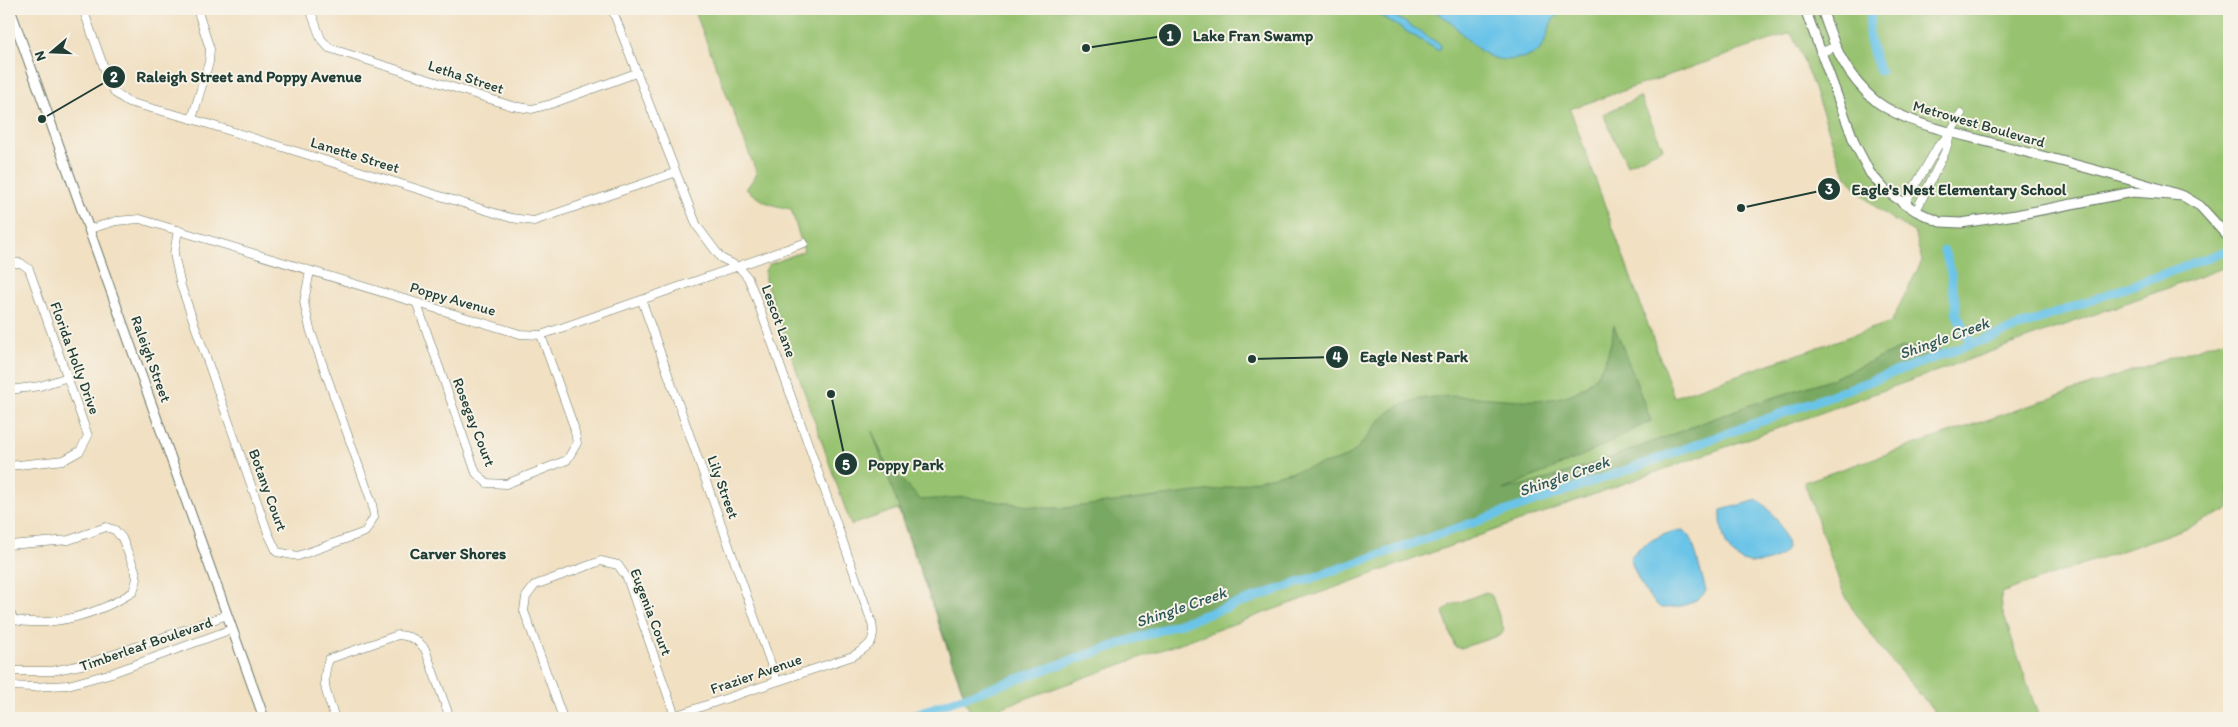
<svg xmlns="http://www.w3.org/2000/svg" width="2238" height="727" viewBox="0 0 2238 727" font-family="Itim,sans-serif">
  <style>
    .green { fill: #97c270; stroke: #5b8052; fill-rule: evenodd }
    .forest { fill: #79a862; stroke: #4c724b }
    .water { fill: #6ac4e8; stroke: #44808e }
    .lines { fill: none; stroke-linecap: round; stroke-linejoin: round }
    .canal { stroke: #6ac4e8; stroke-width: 9 }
    .minor-casing { stroke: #687666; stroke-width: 9 }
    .tertiary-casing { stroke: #687666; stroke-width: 11 }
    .minor { stroke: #fff; stroke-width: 8 }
    .tertiary { stroke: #fff; stroke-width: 9 }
    .labels { text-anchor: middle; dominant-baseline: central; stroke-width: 4; stroke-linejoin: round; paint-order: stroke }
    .street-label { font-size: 15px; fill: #1f3d34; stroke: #f7f3e8 }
    .water-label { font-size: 16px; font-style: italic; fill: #2e5858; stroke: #f7f3e8 }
    .neighbourhood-label { font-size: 16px; font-weight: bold; fill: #1f3d34; stroke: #f7f3e8 }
    .leader { fill: none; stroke: #1f3d34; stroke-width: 2 }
    .callout-dot { fill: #1f3d34; stroke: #f7f3e8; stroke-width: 2 }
    .mark-label { font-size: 15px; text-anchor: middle; font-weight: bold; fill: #fff }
    .callout-label { font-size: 16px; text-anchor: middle; font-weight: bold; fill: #1f3d34; stroke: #f7f3e8; stroke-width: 4; stroke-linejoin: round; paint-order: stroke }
  </style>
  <rect width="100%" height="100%" fill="#f7f3e8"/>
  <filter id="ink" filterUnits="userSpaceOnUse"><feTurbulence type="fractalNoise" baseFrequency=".02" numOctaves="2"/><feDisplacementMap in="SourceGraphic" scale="10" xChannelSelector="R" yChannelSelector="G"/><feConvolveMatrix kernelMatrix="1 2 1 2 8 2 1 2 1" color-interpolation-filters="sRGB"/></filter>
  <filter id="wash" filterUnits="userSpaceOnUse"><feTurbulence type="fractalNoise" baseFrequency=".0096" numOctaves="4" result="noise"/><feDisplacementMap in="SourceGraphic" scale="20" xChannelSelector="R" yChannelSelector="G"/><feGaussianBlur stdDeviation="1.12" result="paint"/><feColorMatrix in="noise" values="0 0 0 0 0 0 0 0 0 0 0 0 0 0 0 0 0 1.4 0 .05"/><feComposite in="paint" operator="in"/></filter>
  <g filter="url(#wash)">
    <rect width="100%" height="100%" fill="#f1e0c2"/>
    <g class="green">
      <path d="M694,9h1535v257l-1257,452 -74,-209 -47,16 -86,-245v-9l3,-6 36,-14 -13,-42c-19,-3 -31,-8 -45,-20l11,-15zM1791,33c14,28 24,59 35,89 6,18 11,38 21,54 17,25 41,42 67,56l8,29 -31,61 -217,75 -104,-288z"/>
      <polygon points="1640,97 1663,148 1627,165 1603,114"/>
      <polygon points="2229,338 2229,509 2192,526 2001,593 2002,610 2039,718 1940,718 1883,651 1852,608 1842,589 1804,482"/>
      <polygon points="1486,592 1492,596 1504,630 1501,635 1461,648 1455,647 1443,612 1449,606"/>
    </g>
    <path class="forest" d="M1614,325l37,96 -67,34 -81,35 48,-12 72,-25 121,-46 87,-28 70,-31 37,-2 4,8 -318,117 -659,226 -93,-266 14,33 35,36 43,-3 81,11h20l156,-19 114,-28c5,-2 13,-4 17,-8 16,-13 26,-37 45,-46 77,-38 201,47 217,-82z"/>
    <g class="water">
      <path d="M1369,9c22,0 53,25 72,36l-2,6z"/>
      <path d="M1429,9h135c-4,3 -8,7 -11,11 -5,8 -6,20 -12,28 -3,6 -13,9 -20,10 -46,12 -55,-35 -92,-49z"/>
      <path d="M1758,500c14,9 28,31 29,48 -4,8 -10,10 -18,13 -38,11 -49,-20 -48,-51z"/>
      <path d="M1683,530l9,10 14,51c-10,14 -29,17 -45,17 -16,-12 -25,-32 -31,-50 9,-14 37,-27 53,-28z"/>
    </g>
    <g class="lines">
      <g class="canal">
        <path d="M1874,9c-11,22 -2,40 6,62"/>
        <polyline points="1944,251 1950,268 1957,315 1971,343"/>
        <polyline points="904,718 1624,471 2229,250"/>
      </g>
    </g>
  </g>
  <g filter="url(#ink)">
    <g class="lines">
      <defs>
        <g id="minor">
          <polyline points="83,9 107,76 115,93 128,102 192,119 511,218 534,221 674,173"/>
          <polyline points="310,9 321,39 329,48 512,106 532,109 551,104 636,73"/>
          <path d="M612,9l85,217 24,32 18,9 9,11 7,17 117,328c4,20 -3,23 -19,33l-185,62"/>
          <polyline points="1820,53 1834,47"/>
          <polyline points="192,119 209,62 210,49 197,9"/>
          <polyline points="1904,205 1938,146 1950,134"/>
          <polyline points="1916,211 1945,152 1951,132 1961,114"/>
          <polyline points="90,229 116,221 140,219 520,334 541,335 804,243"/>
          <polyline points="178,230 174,254 181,286 268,533 277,552 298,556 365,532 374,517 372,503 310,329 304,302 310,271"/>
          <polyline points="9,263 21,263 29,269 88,436 80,451 64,460 9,466"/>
          <polyline points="642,301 777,681"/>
          <polyline points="417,304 476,473 487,483 506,484 567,460 577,443 574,427 541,335"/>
          <polyline points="9,390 40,386 68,377"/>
          <path d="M9,545l60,-5 37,-13 9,3 7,8 13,32 2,9 -4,13c-33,21 -79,36 -119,28l-5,-9"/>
          <polyline points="9,671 52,671 86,664 227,615"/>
          <polyline points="9,686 33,687 68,685 112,673 232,629"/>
          <path d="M335,718c-8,-23 -15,-35 -6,-59l69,-24c12,1 19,4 27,14l25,69"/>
          <polyline points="563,718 524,611 526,597 535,585 601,561 618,565 627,578 675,716"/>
        </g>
        <g id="tertiary">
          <polyline points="10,9 264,718"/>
          <polyline points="1805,9 1855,144 1870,173 1886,191 1916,211 1940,222 1961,223 2016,215 2133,192 2183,196"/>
          <path d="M1822,9c12,37 23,67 55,93 30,22 79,31 115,41 64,17 128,32 191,53l17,10 29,32"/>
        </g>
      </defs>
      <use href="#minor" class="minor-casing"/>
      <use href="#tertiary" class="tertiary-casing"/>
      <use href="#minor" class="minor"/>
      <use href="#tertiary" class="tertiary"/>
    </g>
  </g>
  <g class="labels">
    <g class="street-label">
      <text transform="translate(466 77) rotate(18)">Letha Street</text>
      <text transform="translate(1979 124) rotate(16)">Metrowest Boulevard</text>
      <text transform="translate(355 155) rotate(17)">Lanette Street</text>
      <text transform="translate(453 299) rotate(16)">Poppy Avenue</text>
      <text transform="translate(779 321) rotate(70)">Lescot Lane</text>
      <text transform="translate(75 358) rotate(70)">Florida Holly Drive</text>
      <text transform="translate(151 359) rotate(70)">Raleigh Street</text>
      <text transform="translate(474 422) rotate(69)">Rosegay Court</text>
      <text transform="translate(723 487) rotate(70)">Lily Street</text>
      <text transform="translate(268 490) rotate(70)">Botany Court</text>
      <text transform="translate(651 612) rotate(69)">Eugenia Court</text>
      <text transform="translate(146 644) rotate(-19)">Timberleaf Boulevard</text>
      <text transform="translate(756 674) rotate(-19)">Frazier Avenue</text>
    </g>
    <g class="water-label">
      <text transform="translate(1944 338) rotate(-20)">Shingle Creek</text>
      <text transform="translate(1564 476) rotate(-19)">Shingle Creek</text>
      <text transform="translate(1181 607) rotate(-19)">Shingle Creek</text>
    </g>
    <g class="neighbourhood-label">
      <text x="458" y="553">Carver Shores</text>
    </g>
  </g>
  <path class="leader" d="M1086 48L1170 35M42 119L114 77M1741 208L1829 189M1252 359L1337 357M831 394L846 464"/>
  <g class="callout-dot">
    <circle cx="1086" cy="48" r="5"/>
    <circle cx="42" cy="119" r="5"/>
    <circle cx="1741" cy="208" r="5"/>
    <circle cx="1252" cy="359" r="5"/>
    <circle cx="831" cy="394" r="5"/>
    <circle cx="1170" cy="35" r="12"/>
    <circle cx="114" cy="77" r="12"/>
    <circle cx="1829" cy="189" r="12"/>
    <circle cx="1337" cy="357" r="12"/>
    <circle cx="846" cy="464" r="12"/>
  </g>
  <g class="mark-label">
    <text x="1170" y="41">1</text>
    <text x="114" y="82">2</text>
    <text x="1829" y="194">3</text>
    <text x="1337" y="362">4</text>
    <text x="846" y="470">5</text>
  </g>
  <g class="callout-label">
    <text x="1253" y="41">Lake Fran Swamp</text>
    <text x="249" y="82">Raleigh Street and Poppy Avenue</text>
    <text x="1959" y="195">Eagle's Nest Elementary School</text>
    <text x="1414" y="362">Eagle Nest Park</text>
    <text x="906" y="470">Poppy Park</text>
  </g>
  <rect width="2238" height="727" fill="none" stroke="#f7f3e8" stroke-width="30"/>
  <g transform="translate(52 52) rotate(251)" stroke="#f7f3e8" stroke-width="4" paint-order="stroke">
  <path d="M0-4L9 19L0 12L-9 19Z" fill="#1f3d34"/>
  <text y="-8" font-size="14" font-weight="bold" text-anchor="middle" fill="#1f3d34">N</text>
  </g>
</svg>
